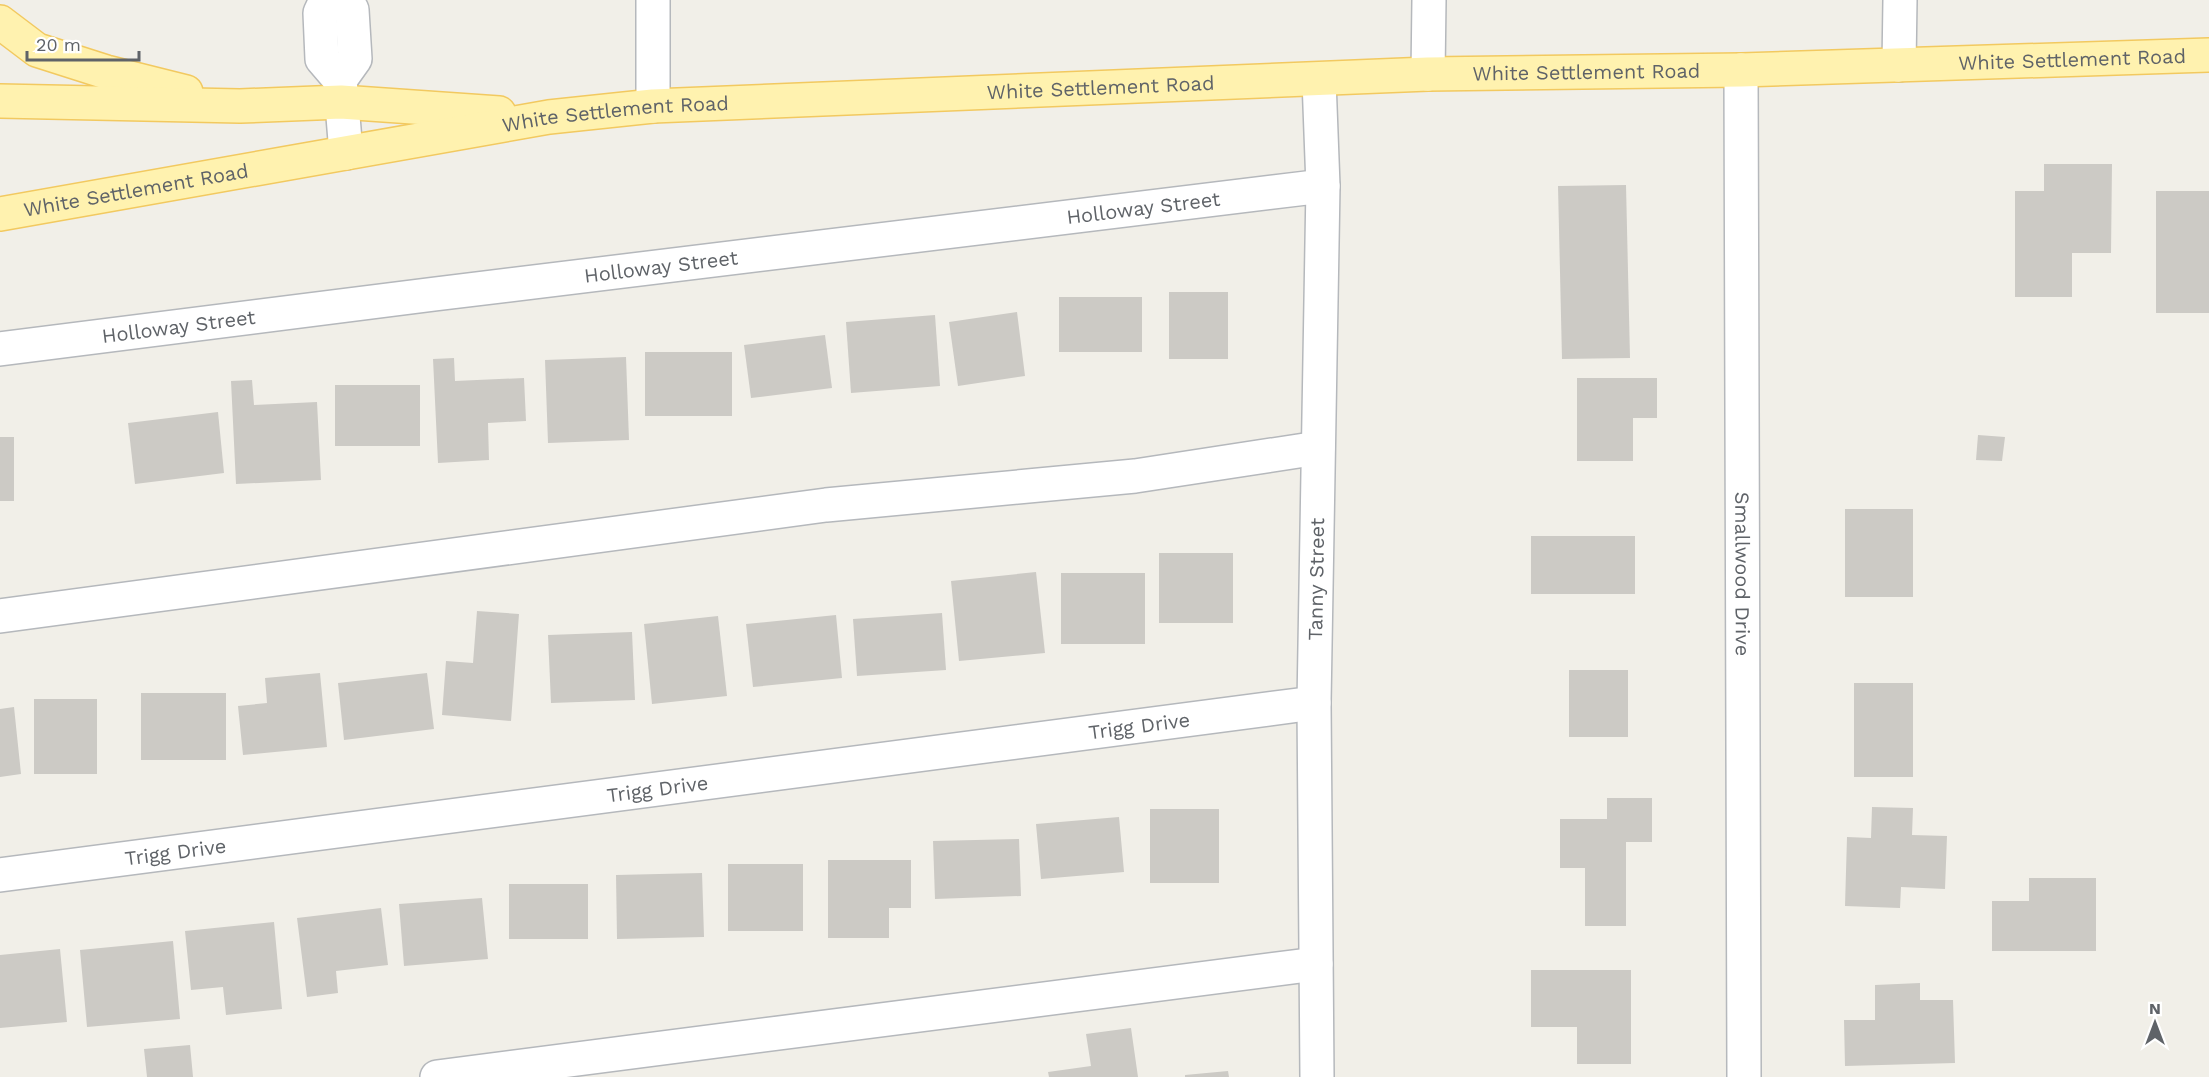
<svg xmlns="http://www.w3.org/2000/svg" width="2209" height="1077" viewBox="0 0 2209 1077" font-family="'Work Sans',sans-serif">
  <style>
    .building { fill: #cccac5 }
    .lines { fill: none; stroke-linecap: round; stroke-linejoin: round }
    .minor-casing { stroke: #b5b8bc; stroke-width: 36 }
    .major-casing { stroke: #f2c960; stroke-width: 36 }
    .minor { stroke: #fff; stroke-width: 33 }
    .major { stroke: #fff2af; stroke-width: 33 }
    .labels { text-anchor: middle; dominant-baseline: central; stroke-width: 4.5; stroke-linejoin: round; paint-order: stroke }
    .street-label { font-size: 20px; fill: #5f6368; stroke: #fff }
  </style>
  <rect width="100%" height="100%" fill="#f1efe8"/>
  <g class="building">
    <polygon points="2044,164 2112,164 2111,253 2072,253 2072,297 2015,297 2015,191 2044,191"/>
    <polygon points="1626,185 1630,358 1562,359 1558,186"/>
    <rect x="2156" y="191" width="53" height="122"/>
    <rect x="1169" y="292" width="59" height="67"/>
    <rect x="1059" y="297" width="83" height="55"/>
    <polygon points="1017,312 1025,376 958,386 949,322"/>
    <polygon points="935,315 940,386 851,393 846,322"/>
    <polygon points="825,335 832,388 751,398 744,345"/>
    <rect x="645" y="352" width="87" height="64"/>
    <polygon points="626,357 629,440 548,443 545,360"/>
    <polygon points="454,358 455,381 524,378 526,421 488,423 489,460 438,463 433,359"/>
    <polygon points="1577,378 1657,378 1657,418 1633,418 1633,461 1577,461"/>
    <polygon points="252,380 254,405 317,402 321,480 236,484 231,381"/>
    <rect x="335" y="385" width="85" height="61"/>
    <polygon points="218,412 224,473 135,484 128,423"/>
    <polygon points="1978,435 2005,437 2002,461 1976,460"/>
    <rect x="0" y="437" width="14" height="64"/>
    <rect x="1845" y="509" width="68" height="88"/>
    <rect x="1531" y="536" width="104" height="58"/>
    <rect x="1159" y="553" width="74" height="70"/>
    <polygon points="1036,572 1045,653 959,661 951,581"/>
    <rect x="1061" y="573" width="84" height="71"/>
    <polygon points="477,611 519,614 511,721 442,715 446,661 473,663"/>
    <polygon points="942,613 946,670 857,676 853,619"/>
    <polygon points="836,615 842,678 753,687 746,624"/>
    <polygon points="718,616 727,696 652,704 644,624"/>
    <polygon points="632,632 635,700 551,703 548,635"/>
    <rect x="1569" y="670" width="59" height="67"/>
    <polygon points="320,673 327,747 243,755 238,706 267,703 265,678"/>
    <polygon points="427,673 434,729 344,740 338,683"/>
    <rect x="1854" y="683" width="59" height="94"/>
    <rect x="141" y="693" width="85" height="67"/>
    <rect x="34" y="699" width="63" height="75"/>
    <polygon points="14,707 21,774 0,777 0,709"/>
    <polygon points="1607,798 1652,798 1652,842 1626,842 1626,926 1585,926 1585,868 1560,868 1560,819 1607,819"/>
    <polygon points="1872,807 1913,808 1912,835 1947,836 1945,889 1901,887 1900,908 1845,906 1847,837 1871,838"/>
    <rect x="1150" y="809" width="69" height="74"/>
    <polygon points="1119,817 1124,872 1041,879 1036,824"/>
    <polygon points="1019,839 1021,896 935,899 933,841"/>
    <polygon points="828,860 911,860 911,908 889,908 889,938 828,938"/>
    <rect x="728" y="864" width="75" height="67"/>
    <polygon points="702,873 704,937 617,939 616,875"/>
    <polygon points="2029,878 2096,878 2096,951 1992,951 1992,901 2029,901"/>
    <rect x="509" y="884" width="79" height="55"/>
    <polygon points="482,898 488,959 404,966 399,904"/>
    <polygon points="381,908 388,965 336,971 338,993 307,997 297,918"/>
    <polygon points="274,922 282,1009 226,1015 223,987 191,990 185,931"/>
    <polygon points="173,941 180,1019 87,1027 80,950"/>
    <polygon points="60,949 67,1022 0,1028 0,955"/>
    <polygon points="1531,970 1631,970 1631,1064 1577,1064 1577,1027 1531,1027"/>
    <polygon points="1920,983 1920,1000 1953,1000 1955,1063 1845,1066 1844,1020 1875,1020 1875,985"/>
    <polygon points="1131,1028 1138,1077 1049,1077 1048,1072 1091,1066 1086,1034"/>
    <polygon points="190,1045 193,1077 147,1077 144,1049"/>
    <polygon points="1228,1071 1229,1077 1185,1077 1185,1075"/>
  </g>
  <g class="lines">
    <defs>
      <g id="minor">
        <polyline points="326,0 320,13 322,59 340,80 346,153"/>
        <polyline points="653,0 653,106"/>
        <polyline points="1899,65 1900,0"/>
        <path id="s1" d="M1741,70l3,1007"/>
        <polyline points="1428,74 1429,0"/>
        <polyline points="340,80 355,59 352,10 347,0"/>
        <path id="s2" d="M0,349l435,-55 888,-108"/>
        <polyline points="0,616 826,505 1135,476 1318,448"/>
        <path id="s3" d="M0,875l1314,-172"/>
        <polyline points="437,1077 1316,964"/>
        <path id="s4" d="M1317,1077l-3,-374 9,-517 -4,-106"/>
      </g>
      <g id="major">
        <polyline points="0,22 37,50 106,72 186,92"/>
        <polyline points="0,101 240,106 341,102 499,113"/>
        <path id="s5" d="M0,214l549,-97 104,-11 775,-32 313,-4 468,-15"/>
      </g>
    </defs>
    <use href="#minor" class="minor-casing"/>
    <use href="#major" class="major-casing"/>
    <use href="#minor" class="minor"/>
    <use href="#major" class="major"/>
  </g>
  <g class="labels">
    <g class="street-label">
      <text stroke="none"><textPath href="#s5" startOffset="2082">White Settlement Road</textPath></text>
      <text stroke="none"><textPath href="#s5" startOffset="1596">White Settlement Road</textPath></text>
      <text stroke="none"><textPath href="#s5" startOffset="1110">White Settlement Road</textPath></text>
      <text stroke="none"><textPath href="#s5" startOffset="624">White Settlement Road</textPath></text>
      <text stroke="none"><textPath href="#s5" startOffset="138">White Settlement Road</textPath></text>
      <text stroke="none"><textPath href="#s2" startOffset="1152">Holloway Street</textPath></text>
      <text stroke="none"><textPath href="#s2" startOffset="666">Holloway Street</textPath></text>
      <text stroke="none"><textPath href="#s2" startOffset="180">Holloway Street</textPath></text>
      <text stroke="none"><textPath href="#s1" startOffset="504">Smallwood Drive</textPath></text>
      <text stroke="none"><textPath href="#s4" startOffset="498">Tanny Street</textPath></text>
      <text stroke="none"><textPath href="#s3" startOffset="1149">Trigg Drive</textPath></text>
      <text stroke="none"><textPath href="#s3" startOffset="663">Trigg Drive</textPath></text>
      <text stroke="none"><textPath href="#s3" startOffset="177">Trigg Drive</textPath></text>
    </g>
  </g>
  <g transform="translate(2155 1023)" stroke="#ffffff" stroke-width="4.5" paint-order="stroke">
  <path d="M0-4.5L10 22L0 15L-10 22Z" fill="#5f6368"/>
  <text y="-9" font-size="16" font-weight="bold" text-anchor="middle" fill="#5f6368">N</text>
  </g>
  <path d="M27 51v9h112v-9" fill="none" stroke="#5f6368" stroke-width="3"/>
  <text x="36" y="51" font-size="18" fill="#5f6368" stroke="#ffffff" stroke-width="4.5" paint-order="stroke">20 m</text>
</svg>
